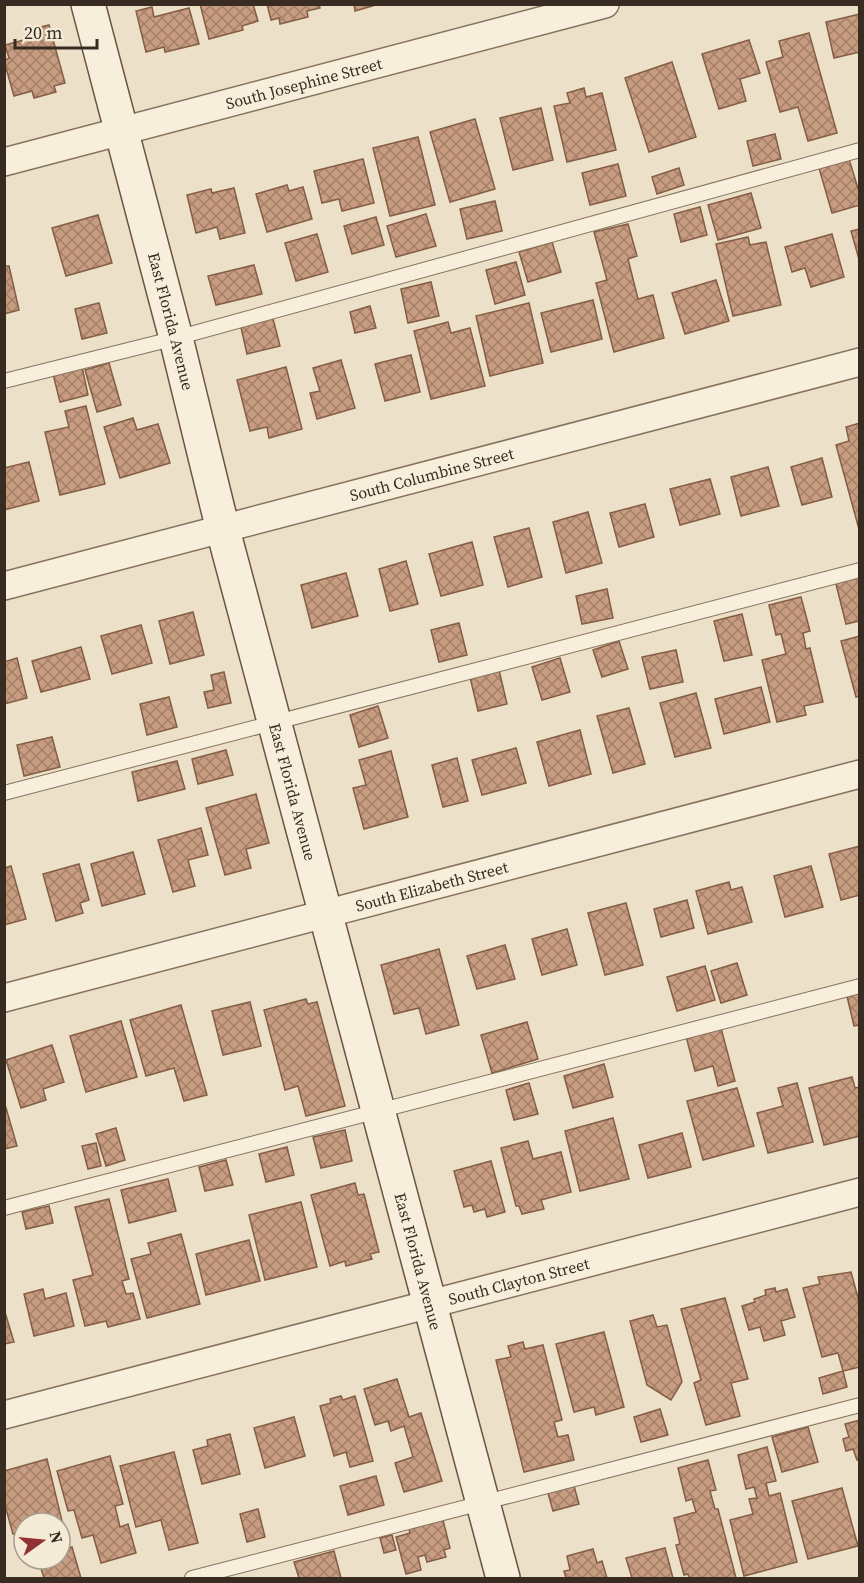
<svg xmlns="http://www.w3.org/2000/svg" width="864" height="1583" viewBox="0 0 864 1583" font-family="'Source Serif 4',serif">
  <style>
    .building { fill: url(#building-cross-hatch); stroke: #845d45; stroke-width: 1.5 }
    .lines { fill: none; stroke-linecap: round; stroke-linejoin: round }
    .lane-casing { stroke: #87735e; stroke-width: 16 }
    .street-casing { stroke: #87735e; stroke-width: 30 }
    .secondary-casing { stroke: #695441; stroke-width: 36 }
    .lane { stroke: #f7eedb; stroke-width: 14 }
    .street { stroke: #f7eedb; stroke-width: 27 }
    .secondary { stroke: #f7eedb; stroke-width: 33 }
    .labels { text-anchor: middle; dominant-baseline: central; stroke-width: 4.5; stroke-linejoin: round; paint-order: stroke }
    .street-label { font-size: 16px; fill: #382b21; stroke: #f4ebd7 }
  </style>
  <defs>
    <pattern id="building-cross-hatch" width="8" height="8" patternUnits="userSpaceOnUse" patternTransform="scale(1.5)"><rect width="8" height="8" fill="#c79c80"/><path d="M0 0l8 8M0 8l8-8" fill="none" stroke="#a37f68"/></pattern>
  </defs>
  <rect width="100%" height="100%" fill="#ece0c8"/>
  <g class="building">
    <polygon points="200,4 253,4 258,21 242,26 243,30 209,39"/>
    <polygon points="267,4 319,4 320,8 307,11 308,17 280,24 279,18 271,20"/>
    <polygon points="354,4 379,4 355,11"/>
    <polygon points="152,7 154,17 189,8 199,44 165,52 164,47 146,52 136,11"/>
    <polygon points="860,14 860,52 834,58 826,22"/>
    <polygon points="49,25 65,83 54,86 56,92 34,98 32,91 14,96 4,61 9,58 5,45 31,38 29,30"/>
    <polygon points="809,33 837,133 808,141 798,107 780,112 766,62 783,57 779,41"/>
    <polygon points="749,40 760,73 740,79 746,101 719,109 702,54"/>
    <polygon points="672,62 696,137 649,152 625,78"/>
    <polygon points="584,88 586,97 602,93 616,150 567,162 554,106 570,103 567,93"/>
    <polygon points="541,108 553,160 513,170 500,118"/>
    <polygon points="475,119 495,189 450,202 430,132"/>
    <polygon points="775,134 781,159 753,166 747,141"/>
    <polygon points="418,137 435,205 390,216 373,148"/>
    <polygon points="363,159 374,203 342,211 339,199 322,203 314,171"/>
    <polygon points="849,159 860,195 860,205 832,213 819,168"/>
    <polygon points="618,164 626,196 590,205 582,173"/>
    <polygon points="679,168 684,185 657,194 652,177"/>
    <polygon points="287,185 289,191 303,187 312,219 267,232 256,194"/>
    <polygon points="234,188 245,233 220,239 217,227 196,233 187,195 211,189 212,193"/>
    <polygon points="751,193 761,228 718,240 708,205"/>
    <polygon points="495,201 502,231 467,239 460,209"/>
    <polygon points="700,207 707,235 681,242 674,214"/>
    <polygon points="426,214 436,246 396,257 387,226"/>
    <polygon points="98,215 112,263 66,276 52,228"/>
    <polygon points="376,217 384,245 352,254 344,226"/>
    <polygon points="628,224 637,256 628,259 638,299 653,295 664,338 614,352 596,283 607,280 594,232"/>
    <polygon points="860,229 860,263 851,231"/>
    <polygon points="317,234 328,272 296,281 285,243"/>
    <polygon points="832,234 844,277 811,287 805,268 792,272 785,247"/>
    <polygon points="748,237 750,245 766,242 781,305 733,316 716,244"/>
    <polygon points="552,242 561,272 528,282 519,252"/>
    <polygon points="516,262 525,295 495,304 486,270"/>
    <polygon points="254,265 262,294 216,305 208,276"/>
    <polygon points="4,266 9,266 19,310 4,314"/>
    <polygon points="716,280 729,321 685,334 672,293"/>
    <polygon points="431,282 439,316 408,323 401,289"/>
    <polygon points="593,300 602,339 551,352 541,313"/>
    <polygon points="99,303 107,333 82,339 75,309"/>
    <polygon points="529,303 543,363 490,376 476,316"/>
    <polygon points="370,306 376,328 355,333 350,312"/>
    <polygon points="272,315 280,346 247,354 240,323"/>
    <polygon points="448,322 451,333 470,328 485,386 431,399 414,331"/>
    <polygon points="411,355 420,392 385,401 375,364"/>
    <polygon points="341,360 355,408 317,419 310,393 320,391 313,368"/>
    <polygon points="81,362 88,395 60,402 52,370"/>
    <polygon points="109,363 121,405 97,412 85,370"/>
    <polygon points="286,367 302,429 269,438 267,427 250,431 237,380"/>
    <polygon points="86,406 105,484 60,495 45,432 69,427 65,411"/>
    <polygon points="133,418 137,430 158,424 170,463 120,478 104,427"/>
    <polygon points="860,423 860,533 836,445 849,441 846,427"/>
    <polygon points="822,458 832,497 802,505 791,467"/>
    <polygon points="29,462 39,501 4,510 4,468"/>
    <polygon points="768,467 779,506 741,516 731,477"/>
    <polygon points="710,479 720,514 680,525 670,489"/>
    <polygon points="645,504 654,537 619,547 610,513"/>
    <polygon points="588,512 602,563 566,573 553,522"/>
    <polygon points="529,528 542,577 508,587 494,537"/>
    <polygon points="472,542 483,585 441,596 429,554"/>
    <polygon points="406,561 418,604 390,611 379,569"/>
    <polygon points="346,573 358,616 312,628 301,585"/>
    <polygon points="860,574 860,621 846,624 835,580"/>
    <polygon points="607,589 613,618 582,624 576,596"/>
    <polygon points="801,597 810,631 803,633 806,649 810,648 823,702 804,706 806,715 777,722 762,660 786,654 781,634 776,635 769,605"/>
    <polygon points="193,612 204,655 170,664 159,621"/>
    <polygon points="742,614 752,655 724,661 714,621"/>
    <polygon points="459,623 467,655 439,662 431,630"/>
    <polygon points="141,625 152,663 112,674 101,636"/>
    <polygon points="860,636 860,696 856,697 841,641"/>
    <polygon points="619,641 628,669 602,677 593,650"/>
    <polygon points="81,647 90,679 41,692 32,661"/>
    <polygon points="676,650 683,682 650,689 642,657"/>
    <polygon points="17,658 27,698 4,704 4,662"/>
    <polygon points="560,658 570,692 542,700 532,667"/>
    <polygon points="499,670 507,704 478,711 470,677"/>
    <polygon points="224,672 231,703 208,708 204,692 214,690 211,675"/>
    <polygon points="761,687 770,722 724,734 715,699"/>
    <polygon points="696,693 711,748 675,757 660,703"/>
    <polygon points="169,697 177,727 147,735 140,704"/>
    <polygon points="378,706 388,738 359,747 350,715"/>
    <polygon points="629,708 645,764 613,773 597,716"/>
    <polygon points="580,730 591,774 549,786 537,742"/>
    <polygon points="52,737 60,767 24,776 17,745"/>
    <polygon points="516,748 526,783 482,795 472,760"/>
    <polygon points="226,750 233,775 198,784 192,759"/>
    <polygon points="391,751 408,817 364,829 353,788 366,785 359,760"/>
    <polygon points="457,758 468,801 443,807 432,765"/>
    <polygon points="177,761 185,789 138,801 132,772"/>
    <polygon points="256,794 269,843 246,849 251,868 225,875 206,808"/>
    <polygon points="201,828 208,855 188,860 195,886 173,892 158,840"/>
    <polygon points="860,846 860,895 841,900 829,854"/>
    <polygon points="133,852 145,894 102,906 91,864"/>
    <polygon points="79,864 89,900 80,903 83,913 56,921 43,874"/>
    <polygon points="11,866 26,919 4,925 4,868"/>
    <polygon points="811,866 823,907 785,917 774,876"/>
    <polygon points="729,882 731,890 742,887 752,922 708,934 696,891"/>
    <polygon points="687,900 694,928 661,937 654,909"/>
    <polygon points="626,903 643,965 605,975 588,913"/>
    <polygon points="567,929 577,965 542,975 532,939"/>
    <polygon points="505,945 515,979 477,989 467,956"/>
    <polygon points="439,949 459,1025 426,1034 419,1008 394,1014 381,965"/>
    <polygon points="737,963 747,995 721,1003 711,971"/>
    <polygon points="705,966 715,1000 677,1011 667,977"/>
    <polygon points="860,989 860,1025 854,1026 846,992"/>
    <polygon points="306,999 308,1004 317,1002 345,1106 306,1116 298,1086 285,1090 264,1010"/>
    <polygon points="250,1002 261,1046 223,1055 212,1011"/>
    <polygon points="181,1005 207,1095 184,1101 174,1068 146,1076 130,1020"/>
    <polygon points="121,1021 137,1077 86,1092 70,1036"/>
    <polygon points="527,1022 538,1059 492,1073 481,1035"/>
    <polygon points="721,1028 735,1081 718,1086 713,1066 695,1071 686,1036"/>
    <polygon points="52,1045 64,1082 43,1089 46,1100 21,1108 6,1060"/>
    <polygon points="604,1064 613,1097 573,1108 564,1076"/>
    <polygon points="852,1077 855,1088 860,1087 860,1136 824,1145 809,1088"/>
    <polygon points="529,1083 538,1114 514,1120 506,1090"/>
    <polygon points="797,1083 813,1142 768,1153 757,1113 783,1106 778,1088"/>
    <polygon points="737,1088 754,1146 703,1160 687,1101"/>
    <polygon points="4,1101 17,1146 4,1149"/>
    <polygon points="613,1118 629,1179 580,1191 565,1131"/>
    <polygon points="116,1128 125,1160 106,1166 96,1134"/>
    <polygon points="345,1130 352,1161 321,1168 313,1137"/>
    <polygon points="682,1133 691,1167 648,1178 639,1145"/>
    <polygon points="528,1141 533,1159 561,1152 571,1192 541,1200 544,1209 522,1214 519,1206 516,1206 501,1148"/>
    <polygon points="96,1143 101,1166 88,1169 82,1146"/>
    <polygon points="287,1147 294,1175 266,1182 259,1154"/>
    <polygon points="226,1160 233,1185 205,1191 199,1167"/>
    <polygon points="491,1161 505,1212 487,1217 485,1209 474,1212 472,1205 464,1207 454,1171"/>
    <polygon points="168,1179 176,1211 129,1223 121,1190"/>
    <polygon points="355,1183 358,1195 364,1194 379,1252 370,1254 372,1259 346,1266 345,1261 330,1266 311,1195"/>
    <polygon points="109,1199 129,1279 122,1281 126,1294 133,1293 140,1319 108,1327 106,1321 85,1326 73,1280 93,1275 75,1207"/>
    <polygon points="301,1202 317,1267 265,1280 249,1215"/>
    <polygon points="49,1206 53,1223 26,1229 22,1212"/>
    <polygon points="181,1234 200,1304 147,1318 131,1259 151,1254 148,1243"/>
    <polygon points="249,1240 260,1281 206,1295 196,1254"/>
    <polygon points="851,1272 860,1305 860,1367 843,1371 838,1353 822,1357 803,1288 820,1284 818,1277"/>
    <polygon points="775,1288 776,1292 787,1289 795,1317 781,1321 785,1335 764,1341 760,1327 749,1330 742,1306 755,1302 754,1299 766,1295 765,1290"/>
    <polygon points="43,1289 45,1299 66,1293 74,1326 34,1336 24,1294"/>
    <polygon points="725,1298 748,1379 731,1383 740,1416 706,1425 694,1383 701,1380 681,1309"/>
    <polygon points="4,1309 14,1342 4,1344"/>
    <polygon points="653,1315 657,1327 667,1325 682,1382 671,1400 647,1385 630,1321"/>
    <polygon points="604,1332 624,1407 596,1415 594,1407 574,1412 556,1344"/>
    <polygon points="523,1342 525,1349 543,1345 562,1420 554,1422 558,1437 568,1435 574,1460 524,1472 496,1360 511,1357 508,1346"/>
    <polygon points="843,1371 847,1387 823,1394 819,1378"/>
    <polygon points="397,1379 409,1417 421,1413 442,1481 404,1492 395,1463 413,1457 404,1426 391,1431 388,1421 375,1425 364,1389"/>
    <polygon points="341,1396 343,1400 355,1396 373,1461 350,1467 346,1452 334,1456 320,1406 331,1403 330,1399"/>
    <polygon points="660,1409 668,1435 641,1442 634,1417"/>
    <polygon points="294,1417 305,1456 265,1468 254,1428"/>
    <polygon points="860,1420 860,1459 857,1460 853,1449 846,1451 843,1439 849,1437 845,1424"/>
    <polygon points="808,1427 818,1462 782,1472 772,1437"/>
    <polygon points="230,1434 240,1474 202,1484 193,1450 208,1446 207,1440"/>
    <polygon points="767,1447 776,1481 766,1483 769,1496 780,1493 797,1562 744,1576 730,1520 753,1514 749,1499 757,1498 754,1487 746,1489 738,1455"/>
    <polygon points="174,1452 198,1543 169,1550 161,1520 136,1527 120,1466"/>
    <polygon points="110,1456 123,1504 115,1506 120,1527 128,1524 136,1553 101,1563 93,1535 82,1538 74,1510 68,1511 57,1471"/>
    <polygon points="47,1459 62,1521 24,1523 24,1531 13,1534 4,1502 4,1471"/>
    <polygon points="708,1460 716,1490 710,1491 715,1509 718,1509 736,1578 689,1578 688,1574 684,1575 676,1545 680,1544 674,1518 696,1512 692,1499 686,1501 678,1468"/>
    <polygon points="376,1476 384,1505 348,1515 340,1486"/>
    <polygon points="574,1486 579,1504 553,1511 548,1493"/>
    <polygon points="842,1488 858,1546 808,1559 792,1501"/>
    <polygon points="258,1509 265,1537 247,1542 240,1514"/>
    <polygon points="442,1516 450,1548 444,1550 446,1557 427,1562 425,1555 418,1557 421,1570 406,1574 396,1537 410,1533 408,1525"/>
    <polygon points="392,1535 396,1550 384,1553 380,1538"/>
    <polygon points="72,1547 81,1578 44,1578 38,1559 60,1559 60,1550"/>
    <polygon points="665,1548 673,1578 632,1578 626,1558"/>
    <polygon points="593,1549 597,1563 602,1561 607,1578 566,1578 564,1571 570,1570 567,1556"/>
    <polygon points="334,1551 341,1578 299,1578 294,1562"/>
  </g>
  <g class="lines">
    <defs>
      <g id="lane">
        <polyline points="4,381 176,338 860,150"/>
        <polyline points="4,793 860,570"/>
        <polyline points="4,1208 860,986"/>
        <polyline points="192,1578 860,1405"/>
      </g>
      <g id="street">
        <path id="s1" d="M4,162l601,-158"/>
        <path id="s2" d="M4,586l856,-224"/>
        <path id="s3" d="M4,998l856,-224"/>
        <path id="s4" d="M4,1415l856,-223"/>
      </g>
      <g id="secondary">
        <path id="s5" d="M88,4l88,334 47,192 280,1048"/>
      </g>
    </defs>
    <use href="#lane" class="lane-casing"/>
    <use href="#street" class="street-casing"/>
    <use href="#secondary" class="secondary-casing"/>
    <use href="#lane" class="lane"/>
    <use href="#street" class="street"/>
    <use href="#secondary" class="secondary"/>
  </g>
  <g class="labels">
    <g class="street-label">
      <text stroke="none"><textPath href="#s1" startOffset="310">South Josephine Street</textPath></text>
      <text stroke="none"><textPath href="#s5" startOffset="328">East Florida Avenue</textPath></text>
      <text stroke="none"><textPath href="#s2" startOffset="442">South Columbine Street</textPath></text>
      <text stroke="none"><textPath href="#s5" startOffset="814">East Florida Avenue</textPath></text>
      <text stroke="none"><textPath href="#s3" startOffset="442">South Elizabeth Street</textPath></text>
      <text stroke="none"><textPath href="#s5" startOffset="1300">East Florida Avenue</textPath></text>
      <text stroke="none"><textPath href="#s4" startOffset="532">South Clayton Street</textPath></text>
    </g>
  </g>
  <rect width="864" height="1583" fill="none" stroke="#382b21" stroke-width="12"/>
  <g transform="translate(42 1541) rotate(75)"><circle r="28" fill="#f4ebd7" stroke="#a99e8e" stroke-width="1.5"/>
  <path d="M0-4.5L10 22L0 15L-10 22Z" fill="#923234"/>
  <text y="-9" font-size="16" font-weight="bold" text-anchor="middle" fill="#382b21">N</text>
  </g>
  <path d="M15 39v9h82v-9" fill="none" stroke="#382b21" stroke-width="3"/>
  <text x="24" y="39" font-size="18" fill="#382b21" stroke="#f4ebd7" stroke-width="4.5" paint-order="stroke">20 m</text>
</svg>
